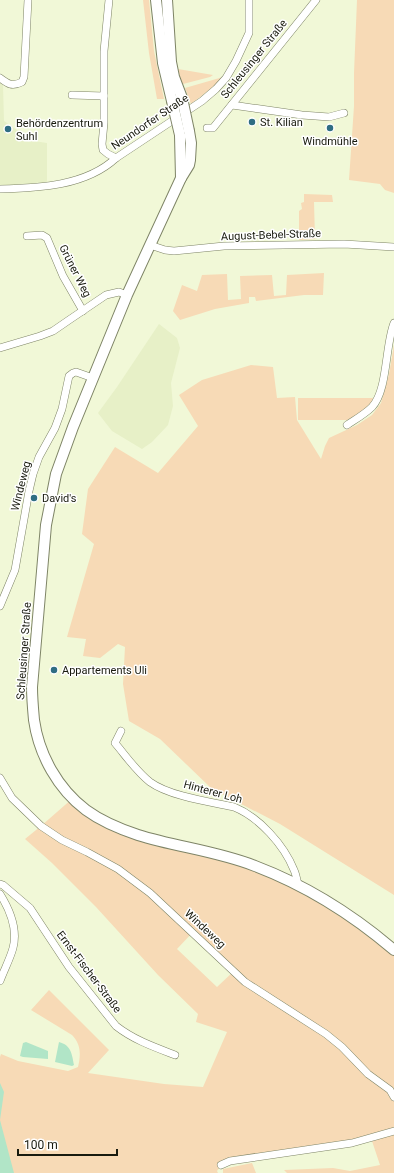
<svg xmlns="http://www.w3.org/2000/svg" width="394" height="1173" viewBox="0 0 394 1173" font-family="Roboto,sans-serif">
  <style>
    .built { fill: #e7f0c7 }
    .green { fill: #f7dab6; fill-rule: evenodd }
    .water { fill: #b1e5c7 }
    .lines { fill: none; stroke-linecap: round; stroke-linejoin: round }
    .street-casing { stroke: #7e8466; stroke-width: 8 }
    .secondary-casing { stroke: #7e8466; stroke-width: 12 }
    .street { stroke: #fff; stroke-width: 7 }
    .secondary { stroke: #fff; stroke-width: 10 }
    .secondary-bridge-casing { stroke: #7e8466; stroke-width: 12; stroke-linecap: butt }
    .secondary-bridge { stroke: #fff; stroke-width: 10 }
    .poi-dot { fill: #2f6d83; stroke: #fff; stroke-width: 1.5 }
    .labels { text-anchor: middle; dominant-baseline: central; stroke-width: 3; stroke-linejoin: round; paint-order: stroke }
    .street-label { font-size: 11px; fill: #181a0e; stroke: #fff }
    .poi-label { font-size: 11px; fill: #181a0e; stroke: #fff; text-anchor: start }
  </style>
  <rect width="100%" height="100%" fill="#f1f8d7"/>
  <g class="built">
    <polygon points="0,83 3,85 4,121 27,137 27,140 47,143 47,182 0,186"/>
    <polygon points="159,324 177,338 180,348 171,383 173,406 168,425 152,442 142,449 112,431 98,413 117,387"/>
  </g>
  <g class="green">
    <polygon points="143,0 149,0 154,51 164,99 157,99 149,53"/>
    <polygon points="357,0 394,0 394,193 385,190 380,184 349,180 354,106 354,73"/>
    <polygon points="178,69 213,75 210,77 183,84 181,81"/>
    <polygon points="223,77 213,87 191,104 185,88"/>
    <polygon points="304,194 332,195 333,202 314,202 315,239 299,240 299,211 302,209 301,203 304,202"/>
    <polygon points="324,273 323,295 304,295 256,301 255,297 249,297 249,303 215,309 180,320 173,311 182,285 197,291 202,275 227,274 228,300 241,299 240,276 272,275 274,296 286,295 287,275"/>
    <polygon points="394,345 394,895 280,824 212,789 160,739 129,721 123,684 125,647 118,644 100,658 83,656 86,639 67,637 94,544 82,534 88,489 115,447 158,473 198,426 179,395 202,380 251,365 273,367 277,398 295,397 297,420 321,459 325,446 329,438 357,425 372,415 381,403 389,374"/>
    <polygon points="298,398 373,398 371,404 359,414 347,420 298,420"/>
    <path d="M73,798l28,21 180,57 113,74v223h-107l-3,-3 49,-2 17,3 30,-6 -9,-27 -150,27 -4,6 1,2h-218v-116l1,-3 17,7 50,10 10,-4c3,-12 3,-23 -6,-32l-41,-25 18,-20 60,60 -21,23 76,11 39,3 24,-55 -31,-10 2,-8 -40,-39 -62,-68 -44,-44 -27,-24 16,-13zM193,932l41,39 -17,16 -40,-38z"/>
    <polygon points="252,1163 256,1173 223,1173 223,1169"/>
  </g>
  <g class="water">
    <polygon points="26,1042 48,1051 48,1059 23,1057 20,1056 23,1043"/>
    <path d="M59,1042c12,3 13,12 15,23l-2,1 -17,-4z"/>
    <polygon points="0,1083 4,1092 0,1120 14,1173 0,1173"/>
  </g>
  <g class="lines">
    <defs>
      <g id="street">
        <polyline points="109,0 104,51 104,123 102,144 103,150 108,154 116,158"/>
        <path d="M0,78c8,6 12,9 22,4l2,-5 4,-77"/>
        <polyline points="72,95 104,96"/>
        <polyline points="232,105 302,115 329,117 344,113"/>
        <polyline points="207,128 213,128 316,0"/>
        <path d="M0,189c39,-1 86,-3 116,-31l86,-57 14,-12 10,-11 10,-17 13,-28v-33"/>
        <polyline points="27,236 42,235 47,238 63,276 83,311"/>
        <polyline points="150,245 165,250 174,251 224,246 344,244 394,247"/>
        <polyline points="0,348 40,336 53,331 69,320 106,295 119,292 127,295"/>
        <path d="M347,425c9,-6 18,-11 25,-18 16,-17 13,-62 22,-84"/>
        <polyline points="0,606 15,570 29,491 33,474 39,457 55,428 62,409 69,376 73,373 76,372 93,378"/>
        <path d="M121,731l-6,12c11,13 21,28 35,39 19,14 60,20 84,25 25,10 50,38 60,63 2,4 3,10 4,15"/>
        <polyline points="0,778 12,798 41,826 62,840 87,852 118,869 150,893 245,982 326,1034 342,1047 368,1074 390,1090 394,1097"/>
        <path d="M0,884l3,1 27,23 39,59 47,59c18,14 38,21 59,29"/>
        <path d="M0,894c10,16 18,35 13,54 -3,11 -9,22 -13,33"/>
        <polyline points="221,1165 230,1161 352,1143 394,1131"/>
      </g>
      <g id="secondary">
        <polyline points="156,0 163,63 172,101"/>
        <polyline points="167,0 171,62 174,77 182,98"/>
        <path d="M189,131l2,12 -1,17 -1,5 -8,13 -54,117 -54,132 -17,47 -10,51 -14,162c0,11 1,22 2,33 5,35 24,69 52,90 15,11 34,19 52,25 38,12 79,16 117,31 50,19 98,49 139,84"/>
        <polyline points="180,135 181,178"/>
      </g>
    </defs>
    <use href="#street" class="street-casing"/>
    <use href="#secondary" class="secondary-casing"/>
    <use href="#street" class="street"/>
    <use href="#secondary" class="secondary"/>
    <defs>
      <g id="secondary-bridge">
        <polyline points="182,98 189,131"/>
        <polyline points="172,101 180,135"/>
      </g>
    </defs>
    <use href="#secondary-bridge" class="secondary-bridge-casing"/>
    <use href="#secondary-bridge" class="secondary-bridge"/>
  </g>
  <g class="poi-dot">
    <circle cx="252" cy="122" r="4"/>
    <circle cx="330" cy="128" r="4"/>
    <circle cx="8" cy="129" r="4"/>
    <circle cx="34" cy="498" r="4"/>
    <circle cx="54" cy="670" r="4"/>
  </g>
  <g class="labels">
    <g class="street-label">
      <text transform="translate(254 59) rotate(-51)">Schleusinger Straße</text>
      <text transform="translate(150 122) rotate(-34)">Neundorfer Straße</text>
      <text transform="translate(271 235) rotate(-2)">August-Bebel-Straße</text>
      <text transform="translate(75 271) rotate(63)">Grüner Weg</text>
      <text transform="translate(21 486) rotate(-76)">Windeweg</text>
      <text transform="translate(24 651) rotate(-86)">Schleusinger Straße</text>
      <text transform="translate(213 792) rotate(15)">Hinterer Loh</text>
      <text transform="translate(205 929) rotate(43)">Windeweg</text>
      <text transform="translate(89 972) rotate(53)">Ernst-Fischer-Straße</text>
    </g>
    <g class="poi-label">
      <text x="260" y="122">St. Kilian</text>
      <text x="16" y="123">Behördenzentrum<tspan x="16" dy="13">Suhl</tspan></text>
      <text x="330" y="141" text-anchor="middle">Windmühle</text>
      <text x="42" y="498">David's</text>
      <text x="62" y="670">Appartements Uli</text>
    </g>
  </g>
  <path d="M18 1149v6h99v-6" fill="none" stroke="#181a0e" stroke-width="2"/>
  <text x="24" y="1149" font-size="12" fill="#181a0e" stroke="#ffffff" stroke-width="3" paint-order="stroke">100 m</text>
</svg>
